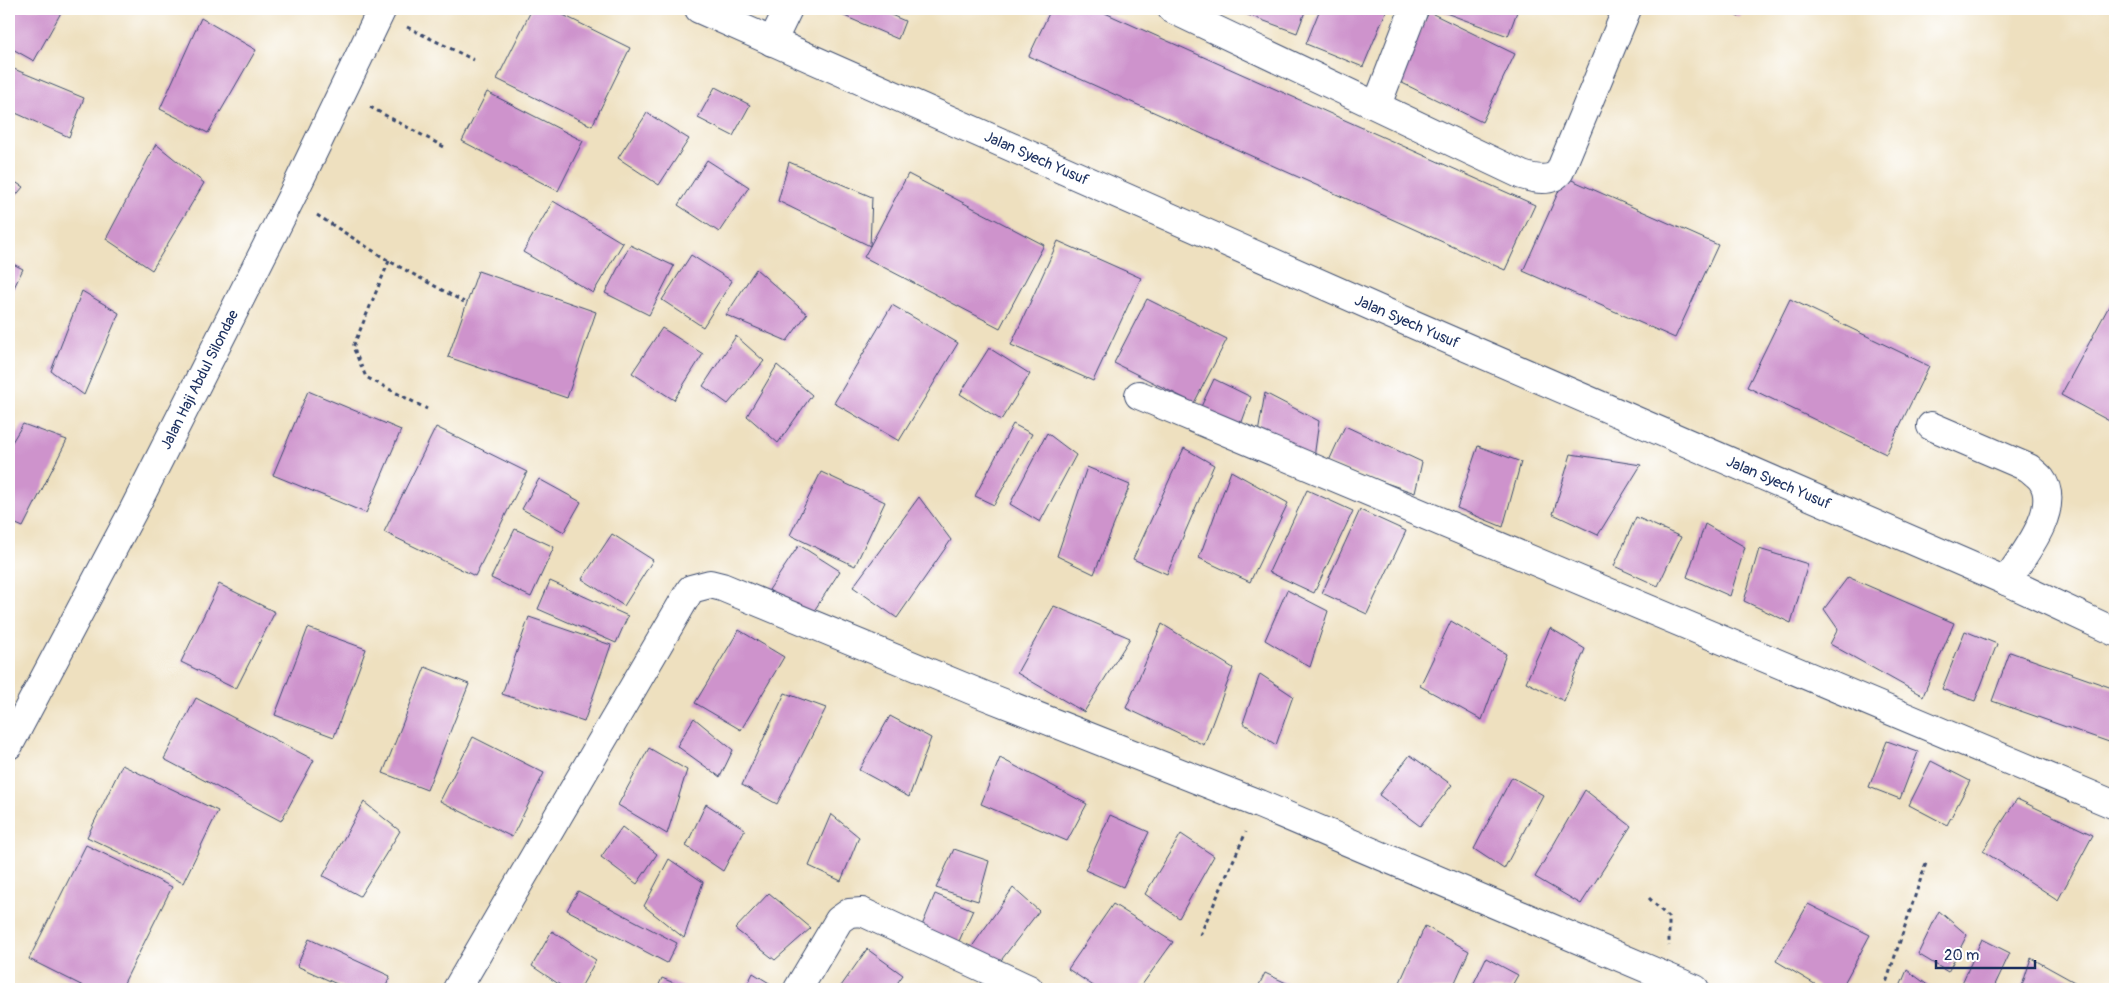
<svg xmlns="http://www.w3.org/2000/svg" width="2124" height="998" viewBox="0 0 2124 998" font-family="Pangolin,sans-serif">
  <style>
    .building { fill: #ce93cc }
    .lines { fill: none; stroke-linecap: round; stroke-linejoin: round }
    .minor-casing { stroke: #3b4a6d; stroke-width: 30 }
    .highway-casing { stroke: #3b4a6d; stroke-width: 30 }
    .path { stroke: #3b4a6d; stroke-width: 3; stroke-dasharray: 4 4; stroke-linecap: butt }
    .minor { stroke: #fff; stroke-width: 28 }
    .highway { stroke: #fff; stroke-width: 28 }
    .labels { text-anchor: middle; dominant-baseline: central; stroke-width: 4.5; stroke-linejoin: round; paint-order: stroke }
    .street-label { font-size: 15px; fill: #1b2f5e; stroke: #fff }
  </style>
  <rect width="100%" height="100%" fill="#fff"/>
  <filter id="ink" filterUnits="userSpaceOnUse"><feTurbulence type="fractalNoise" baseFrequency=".02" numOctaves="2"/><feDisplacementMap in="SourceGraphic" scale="10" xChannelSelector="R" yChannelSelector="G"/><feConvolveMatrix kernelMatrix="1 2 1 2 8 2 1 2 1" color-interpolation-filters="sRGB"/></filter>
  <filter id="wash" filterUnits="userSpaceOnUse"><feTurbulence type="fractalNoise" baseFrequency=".0096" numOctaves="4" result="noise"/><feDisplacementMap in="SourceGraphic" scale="20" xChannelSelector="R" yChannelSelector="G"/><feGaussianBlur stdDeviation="1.12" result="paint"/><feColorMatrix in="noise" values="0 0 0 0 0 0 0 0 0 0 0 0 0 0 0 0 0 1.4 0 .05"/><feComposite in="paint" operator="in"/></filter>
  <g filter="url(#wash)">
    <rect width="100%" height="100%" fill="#eee0bf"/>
    <g id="blocks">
      <g class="building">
        <polygon points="9,9 63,9 34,61 9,47"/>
        <polygon points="532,9 551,9 630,48 592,126 497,79"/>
        <polygon points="828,9 877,9 905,21 898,39"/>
        <polygon points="1051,9 1096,9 1535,205 1505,270 1029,56"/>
        <polygon points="1241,9 1306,9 1297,33 1240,12"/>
        <polygon points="1320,9 1387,9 1363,67 1306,44"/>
        <polygon points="1435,9 1518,9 1508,36"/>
        <polygon points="1722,9 1743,9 1739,17"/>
        <polygon points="1429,12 1515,54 1482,122 1396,80"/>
        <polygon points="201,18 256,50 208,133 160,109"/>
        <polygon points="9,67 84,98 69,137 9,110"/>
        <polygon points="715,87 750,105 733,136 698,118"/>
        <polygon points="487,92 583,141 558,191 462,141"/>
        <polygon points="647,113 689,139 659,185 618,158"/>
        <polygon points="156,144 204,183 152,270 106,239"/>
        <polygon points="707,160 749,187 719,232 678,205"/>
        <polygon points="789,162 872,197 870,246 908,174 1044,245 1000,328 864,257 870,246 778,201"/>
        <polygon points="1565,177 1718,245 1675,338 1523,271"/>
        <polygon points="9,178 23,187 9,204"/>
        <polygon points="553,201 623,243 593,293 523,252"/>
        <polygon points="1058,241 1141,278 1093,381 1011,345"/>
        <polygon points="630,245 674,266 649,315 605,293"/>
        <polygon points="691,255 732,281 703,327 662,300"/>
        <polygon points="9,262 23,269 9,298"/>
        <polygon points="756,269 807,314 787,341 726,315"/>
        <polygon points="478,271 596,312 567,398 448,357"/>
        <polygon points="82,291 119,313 84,395 51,371"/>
        <polygon points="2115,295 2115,424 2061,395"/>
        <polygon points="1147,299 1227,339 1194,403 1114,363"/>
        <polygon points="1790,299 1929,366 1886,454 1747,387"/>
        <polygon points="892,305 958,343 899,441 834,403"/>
        <polygon points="662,328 703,354 674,400 632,373"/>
        <polygon points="736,336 764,361 728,404 703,386"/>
        <polygon points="989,348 1030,374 1001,420 960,394"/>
        <polygon points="777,365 812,395 778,443 747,416"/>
        <polygon points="1214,379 1251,397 1239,430 1198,413"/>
        <polygon points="308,391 401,430 366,513 273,475"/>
        <polygon points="1265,393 1319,421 1314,458 1258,433"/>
        <polygon points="23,424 67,440 23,527 9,521 9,447"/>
        <polygon points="1013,424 1032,434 994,505 975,496"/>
        <polygon points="1345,426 1422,462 1415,493 1328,463"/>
        <polygon points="436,427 527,472 475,576 384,532"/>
        <polygon points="1047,433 1076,455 1040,522 1010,504"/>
        <polygon points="1478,446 1521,462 1503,527 1457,508"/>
        <polygon points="1184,448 1214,465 1167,574 1133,559"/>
        <polygon points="1571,454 1641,465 1598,535 1553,514"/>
        <polygon points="1087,467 1130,485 1094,574 1057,556"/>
        <polygon points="1231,471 1288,503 1250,582 1199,558"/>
        <polygon points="821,472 885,502 855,566 790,535"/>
        <polygon points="539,479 581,502 564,532 522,509"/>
        <polygon points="1307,490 1353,511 1314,593 1269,572"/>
        <polygon points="919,497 951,540 897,618 853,587"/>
        <polygon points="1360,510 1406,531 1367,614 1322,593"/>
        <polygon points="1636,517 1681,537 1658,586 1614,566"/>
        <polygon points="1705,524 1745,547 1730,596 1687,577"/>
        <polygon points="515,529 554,547 531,597 491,578"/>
        <polygon points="612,534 653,560 624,606 582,579"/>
        <polygon points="799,545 840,571 810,617 769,590"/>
        <polygon points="1759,549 1808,564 1791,623 1744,601"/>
        <polygon points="1848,577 1954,623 1923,696 1830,644 1838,629 1824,609"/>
        <polygon points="550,581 628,616 616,643 538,609"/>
        <polygon points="219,584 275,612 236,689 181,662"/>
        <polygon points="1287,590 1328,611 1310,667 1265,640"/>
        <polygon points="1054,606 1130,638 1084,712 1017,673"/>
        <polygon points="529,617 611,645 584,722 502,694"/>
        <polygon points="1451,621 1506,654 1482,720 1420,686"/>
        <polygon points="1162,624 1233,668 1204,745 1126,708"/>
        <polygon points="308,628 366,649 334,737 275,715"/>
        <polygon points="1550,628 1585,649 1564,701 1526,682"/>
        <polygon points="739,630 784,657 741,730 695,703"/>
        <polygon points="1965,631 1997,644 1975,701 1942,689"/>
        <polygon points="2010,652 2115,689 2115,725 2109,742 1992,701"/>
        <polygon points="425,667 469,684 427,790 383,773"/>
        <polygon points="1260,674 1293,696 1276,745 1243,723"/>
        <polygon points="785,693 826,708 777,804 742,785"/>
        <polygon points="196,698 314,760 281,821 164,759"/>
        <polygon points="890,716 931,738 909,797 859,770"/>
        <polygon points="694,718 733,750 720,777 677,746"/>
        <polygon points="473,737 544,773 512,837 440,801"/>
        <polygon points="1887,741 1918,752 1900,799 1869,787"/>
        <polygon points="649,748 687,770 667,834 618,805"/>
        <polygon points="1410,755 1452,785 1420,826 1379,795"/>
        <polygon points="1000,758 1087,804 1067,841 981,804"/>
        <polygon points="1931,761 1970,781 1947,825 1909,805"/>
        <polygon points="122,765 218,811 183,883 87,837"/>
        <polygon points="1512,777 1543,795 1504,869 1474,849"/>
        <polygon points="1585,790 1631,826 1581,904 1535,877"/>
        <polygon points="2017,799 2093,835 2058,900 1983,851"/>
        <polygon points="364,802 400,831 360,896 323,876"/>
        <polygon points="706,804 745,829 723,871 686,846"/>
        <polygon points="831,814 859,837 841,881 809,866"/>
        <polygon points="1110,815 1149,832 1123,887 1085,870"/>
        <polygon points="622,827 657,854 637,884 601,857"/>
        <polygon points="1181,834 1214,856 1179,918 1145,894"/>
        <polygon points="86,845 172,887 121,989 89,989 29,959"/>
        <polygon points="954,849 989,861 978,901 936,888"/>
        <polygon points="669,859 703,882 684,938 644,906"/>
        <polygon points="1013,888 1039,911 995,968 971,948"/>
        <polygon points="578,891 677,943 667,963 567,910"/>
        <polygon points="769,893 811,928 775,960 735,929"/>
        <polygon points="935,894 973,910 956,948 919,933"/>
        <polygon points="1113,904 1173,942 1139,989 1098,989 1068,969"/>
        <polygon points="1808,904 1870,935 1841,989 1823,989 1776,961"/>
        <polygon points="1939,911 1967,935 1948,972 1918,954"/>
        <polygon points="1425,926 1469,951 1452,989 1397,989"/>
        <polygon points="552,931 596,960 580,989 566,989 532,966"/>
        <polygon points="309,939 390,976 385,989 348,989 297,966"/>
        <polygon points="1982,939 2010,953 1993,989 1973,989 1962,983"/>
        <polygon points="867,949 903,975 893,989 839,989"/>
        <polygon points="1486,958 1518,975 1510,989 1471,989"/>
        <polygon points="2031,958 2087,989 2021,989"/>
        <polygon points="1907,970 1933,989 1899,989"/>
        <polygon points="753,973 779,989 745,989"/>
        <polygon points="1265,973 1299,989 1257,989"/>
        <polygon points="662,978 688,989 657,989"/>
      </g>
    </g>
  </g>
  <g filter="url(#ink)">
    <use href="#blocks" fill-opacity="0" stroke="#3b4a6d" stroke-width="1"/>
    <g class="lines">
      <defs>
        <g id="minor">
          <path id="s1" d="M699,9l679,300 628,272 109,51"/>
          <path d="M1172,9l350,166c13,4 29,8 38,-4l67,-162"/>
          <polyline points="772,42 788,9"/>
          <polyline points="1377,105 1414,9"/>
          <polyline points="1139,395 2115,805"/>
          <path d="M1931,426l98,42c4,4 9,7 12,11 22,29 -19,78 -35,102"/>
          <polyline points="457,989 686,597 691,589 710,584 722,587 986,696 1259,804 1695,989"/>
          <polyline points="798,989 839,920 849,913 862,912 1029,989"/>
        </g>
        <g id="highway">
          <path id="s2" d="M9,745l124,-234 158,-313 91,-189"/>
        </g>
      </defs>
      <use href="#minor" class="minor-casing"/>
      <use href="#highway" class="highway-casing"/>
      <g class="path">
        <polyline points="407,27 474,60"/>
        <polyline points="370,107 446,148"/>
        <polyline points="317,215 389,261 464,302"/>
        <polyline points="389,261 353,347 366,377 427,409"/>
        <polyline points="1649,898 1669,918 1669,946"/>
        <polyline points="1200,935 1246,832"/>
        <polyline points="1884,989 1926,863"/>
      </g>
      <use href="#minor" class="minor"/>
      <use href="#highway" class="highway"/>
    </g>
  </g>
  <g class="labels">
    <g class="street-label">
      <text stroke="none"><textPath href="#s1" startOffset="369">Jalan Syech Yusuf</textPath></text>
      <text stroke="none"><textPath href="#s1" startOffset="774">Jalan Syech Yusuf</textPath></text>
      <text stroke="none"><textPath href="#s2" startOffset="412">Jalan Haji Abdul Silondae</textPath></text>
      <text stroke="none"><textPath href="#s1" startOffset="1179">Jalan Syech Yusuf</textPath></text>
    </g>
  </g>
  <rect width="2124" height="998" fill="none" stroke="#fff" stroke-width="30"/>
  <path d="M1936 960v8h99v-8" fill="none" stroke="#1b2f5e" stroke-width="2.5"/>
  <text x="1944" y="960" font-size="15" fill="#1b2f5e" stroke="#ffffff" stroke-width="4" paint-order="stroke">20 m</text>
</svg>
